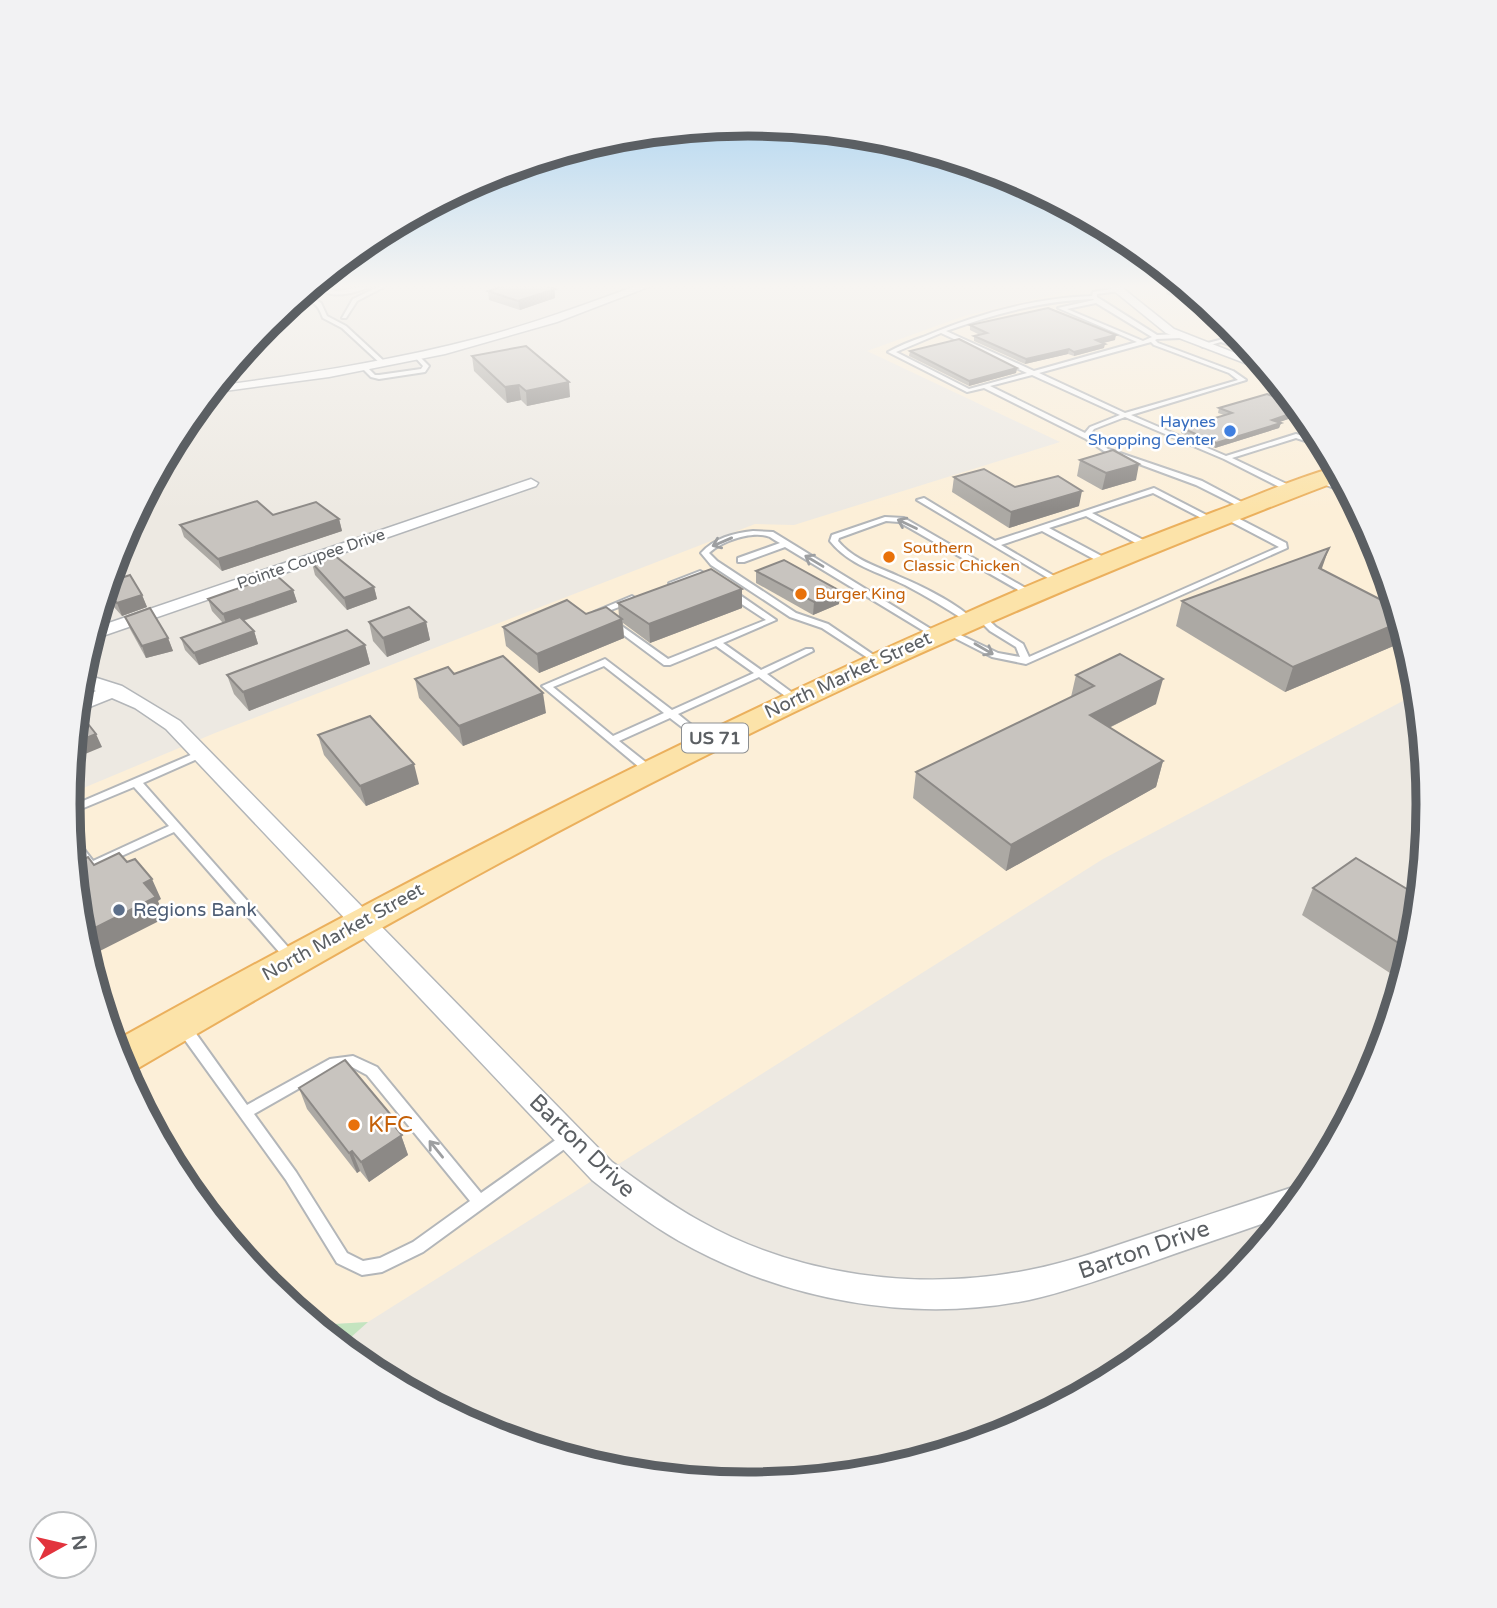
<svg xmlns="http://www.w3.org/2000/svg" width="1497" height="1608" viewBox="0 0 1497 1608" font-family="'Varela Round',sans-serif">
  <style>
    .commercial { fill: #fcefd8 }
    .green { fill: #c4e4bf }
    .lines { fill: none; stroke-linecap: round; stroke-linejoin: round }
    .lane-casing { stroke: #b3b6b9; stroke-width: 4 }
    .street-casing { stroke: #b3b6b9; stroke-width: 3 }
    .primary-casing { stroke: #ebb05d; stroke-width: 4 }
    .lane { fill: #fff; fill-rule: evenodd }
    .street { fill: #fff; fill-rule: evenodd }
    .primary { fill: #fce3a9; fill-rule: evenodd }
    .wall { fill: #aca9a4 }
    .shaded-wall { fill: #8c8986 }
    .building { fill: #c8c4bf; stroke: #8c8986; stroke-width: 2 }
    .oneway { stroke: #9d9fa1 }
    .shop-dot { fill: #3f7fe0; stroke: #fff; stroke-width: 2.5 }
    .food-dot { fill: #e8710a; stroke: #fff; stroke-width: 2.5 }
    .service-dot { fill: #5c6f8a; stroke: #fff; stroke-width: 2.5 }
    .labels { text-anchor: middle; dominant-baseline: central; stroke-width: 5; stroke-linejoin: round; paint-order: stroke }
    .far-shop-label { font-size: 16px; fill: #366cbe; stroke: #fff; text-anchor: end }
    .far-food-label { font-size: 16px; fill: #c56008; stroke: #fff; text-anchor: start }
    .far-street-label { font-size: 16px; fill: #5b5f63; stroke: #fff }
    .shield { fill: #fff; stroke: #8c8f92; stroke-width: 2 }
    .shield-label { font-size: 18px; font-weight: bold; fill: #5b5f63 }
    .street-label { font-size: 19px; fill: #5b5f63; stroke: #fff }
    .service-label { font-size: 19px; fill: #4e5e75; stroke: #fff; text-anchor: start }
    .near-food-label { font-size: 23px; fill: #c56008; stroke: #fff; text-anchor: start }
    .near-street-label { font-size: 23px; fill: #5b5f63; stroke: #fff }
    .rim { fill: none; stroke: #5b5f63; stroke-width: 9 }
  </style>
  <rect width="100%" height="100%" fill="#ede9e2"/>
  <polygon class="commercial" points="1090,286 1185,286 1230,323 1314,426 1377,544 1416,672 1418,693 1103,859 368,1322 316,1325 283,1297 194,1181 187,1186 183,1182 120,1064 81,936 69,794 215,733 755,524 794,525 1060,442 867,351 964,316"/>
  <g class="green">
    <polygon points="194,1181 283,1297 267,1285 187,1186"/>
    <polygon points="368,1322 341,1346 317,1325"/>
  </g>
  <g class="lines">
    <defs>
      <g id="lane">
        <path d="M317,286l19,5 35,-5c-15,7 -42,15 -54,0z"/>
        <polygon points="380,286 386,286 357,301 346,318 342,318 353,299"/>
        <path d="M1117,288l2,3 -22,3v3l60,38 23,-1 3,2 -3,2 -23,1 -2,1 3,3 75,28 13,9 -115,35 95,41 70,-22 27,8 2,5 -29,-9 -64,20 63,30v4h-6l-65,-33 -99,-42 -31,12 -3,4 2,6 15,10 94,32 49,26 -7,2 -48,-24 -92,-34 -18,-12 -102,-51 -17,4 -79,-40c11,-6 23,-11 35,-15 54,-23 110,-39 169,-41l1,-4zM1093,299l1,1 -36,8 79,34 -103,29 -88,-40c48,-17 95,-30 147,-32zM1096,303l56,34 -9,4 -76,-32zM941,333l86,40 -58,16 -73,-37zM1151,342l3,3 75,28 9,7 -113,33 -86,-40zM1032,375l88,40 -30,12 -5,6 -95,-47z"/>
        <path d="M300,297l14,2 7,4 6,13 19,10 39,36v2h-4l-39,-36 -19,-10c-6,-16 -10,-17 -27,-19z"/>
        <polygon points="1224,319 1232,326 1217,321"/>
        <polygon points="1239,335 1241,337 1227,341 1251,349 1254,353 1221,342 1203,347 1200,345"/>
        <polygon points="417,354 429,366 425,372 379,379 371,377 361,367 366,366 375,375 379,375 421,369 423,366 414,356"/>
        <polygon points="1281,385 1283,389 1278,390 1287,394 1292,399 1269,390"/>
        <polygon points="1314,425 1314,426 1318,434 1315,433 1309,428"/>
        <path d="M1318,478c10,1 28,7 32,16l-32,-12z"/>
        <polygon points="1154,488 1216,520 1209,522 1153,493 1092,513 1149,543 1149,547 1143,547 1086,516 1049,528 1109,560 1109,564 1103,564 1042,531 1001,545 1061,580 1062,582 1058,584 917,500 924,498 995,541"/>
        <polygon points="1222,513 1228,513 1286,543 1287,548 1026,664 992,657 943,632 947,629 950,630 998,653 1020,657 1016,647 990,631 974,615 975,613 981,613 996,627 1023,644 1029,657 1279,547 1222,517"/>
        <path d="M885,517l19,1 130,75 -4,2h-3l-128,-73 -13,-1 -47,17 -1,3c16,19 38,25 60,35 24,10 56,26 75,43l-1,2h-6c-20,-13 -40,-25 -61,-36 -27,-13 -56,-20 -75,-44l2,-6z"/>
        <path d="M753,531l20,1 166,102 -4,3 -3,-1 -147,-89 -41,15h-6v-4l42,-15c-4,-2 -7,-4 -10,-6 -17,-7 -48,4 -61,16l8,8 79,52 32,11 53,36 -1,2h-6l-52,-34 -32,-11 -79,-52 -10,-12c14,-15 32,-20 52,-22z"/>
        <polygon points="700,571 716,580 712,582 699,576 673,585 669,583"/>
        <path d="M728,591h6l42,29 -53,23 38,27 45,-21h6l1,2 -46,23 31,23 2,2 -2,2h-6l-33,-24 -81,37 32,26 2,2 -2,2h-6l-34,-26 -51,23 34,27 1,2 -5,3 -4,-1 -103,-86 63,-27 67,51 82,-37 -38,-27 -46,19h-6l-55,-41 1,-2h6l52,37 98,-39 -38,-25zM604,666l60,47 -51,23 -60,-49z"/>
        <polygon points="632,596 636,599 635,601 603,613 603,616 597,616 594,612"/>
        <path d="M200,751l5,3 -1,2 -61,27 152,172 2,3 -2,3 -4,1 -4,-1 -113,-129 -83,38c-12,-6 -19,-19 -19,-32l4,1 17,22 76,-35 -35,-39 -65,27v-7z"/>
        <path d="M182,1020l5,1 60,84 83,-46 23,-3 24,11 104,126 83,-59 5,-2 5,2 2,4 -2,4 -151,110 -41,20 -20,3 -25,-12 -51,-83 -109,-151 -1,-4 1,-4zM352,1067l15,8 103,126 -57,41 -33,16 -17,3 -16,-8 -51,-81 -42,-58 79,-45z"/>
      </g>
      <g id="street">
        <path d="M636,286h15l-94,36 -112,32 -116,23 -119,16 6,-7c88,-12 176,-25 263,-48 53,-14 105,-33 157,-52z"/>
        <polygon points="1108,286 1120,286 1174,329 1263,364 1271,373 1166,333"/>
        <polygon points="531,479 538,483 536,486 91,640 94,628"/>
        <path d="M81,673l41,13 58,35 432,441c29,21 57,42 88,59 97,55 220,71 329,49 42,-8 82,-23 122,-36 50,-17 101,-33 151,-50l8,3 -23,28c-47,17 -94,32 -141,49 -39,13 -77,27 -117,36 -118,24 -246,0 -350,-59 -31,-18 -59,-39 -87,-61l-426,-451 -31,-21 -23,-10 -35,14 2,-13 17,-8 -16,-7z"/>
      </g>
      <path id="primary" d="M1336,467l7,12c-210,80 -416,166 -616,266 -203,100 -399,212 -594,326l-8,2 -12,-31c276,-153 555,-299 844,-425 89,-40 179,-76 270,-110 36,-14 72,-30 109,-40z"/>
    </defs>
    <use href="#lane" class="lane-casing"/>
    <use href="#street" class="street-casing"/>
    <use href="#primary" class="primary-casing"/>
    <use href="#lane" class="lane"/>
    <use href="#street" class="street"/>
    <use href="#primary" class="primary"/>
  </g>
  <g class="wall">
    <polygon points="1185,286 1216,312 1166,294 1167,289"/>
    <polygon points="488,291 555,298 520,310 489,300"/>
    <polygon points="970,325 1115,340 1103,343 1104,348 1074,356 1068,354 1025,364 974,341 974,336 980,335 970,330"/>
    <polygon points="910,351 1017,368 1016,373 969,386 909,356"/>
    <polygon points="472,356 570,397 527,406 521,400 507,403 474,371"/>
    <polygon points="1297,405 1303,414 1279,422 1281,423 1279,428 1215,448 1181,433 1182,428 1224,415 1218,413 1219,408"/>
    <polygon points="1080,460 1136,480 1102,490 1077,476"/>
    <polygon points="954,477 1015,487 1079,506 1009,528 952,492"/>
    <polygon points="273,515 339,519 342,531 222,571 184,537 180,525"/>
    <polygon points="312,563 374,587 377,599 347,610 315,575"/>
    <polygon points="1321,570 1403,642 1285,692 1176,626 1182,601"/>
    <polygon points="756,571 840,591 839,604 813,615 756,583"/>
    <polygon points="109,582 142,595 147,607 122,616 104,596"/>
    <polygon points="293,590 297,602 243,621 254,631 258,644 199,665 185,650 181,638 223,623 212,611 208,599"/>
    <polygon points="618,603 742,608 650,643 623,623 624,638 539,673 506,646 503,627 586,614 619,617"/>
    <polygon points="125,617 168,638 173,651 146,658 130,629"/>
    <polygon points="369,622 426,622 430,640 387,657 373,641"/>
    <polygon points="365,645 370,664 249,711 234,694 227,675"/>
    <polygon points="1076,675 1156,704 1109,728 1163,761 1156,787 1006,871 913,798 916,772 1071,697"/>
    <polygon points="415,679 546,713 463,746 419,698"/>
    <polygon points="318,735 419,784 366,806 324,755"/>
    <polygon points="1313,888 1416,937 1402,981 1302,915"/>
    <polygon points="299,1088 396,1121 408,1155 369,1182 360,1171 357,1173 307,1109"/>
  </g>
  <g class="shaded-wall">
    <polygon points="555,289 555,298 520,310 518,301"/>
    <polygon points="1116,335 1115,340 1095,345 1096,340"/>
    <polygon points="1105,344 1104,348 1074,356 1074,352"/>
    <polygon points="1069,349 1068,354 1025,364 1026,359"/>
    <polygon points="1017,368 1016,373 969,386 969,381"/>
    <polygon points="569,382 570,397 527,406 526,391"/>
    <polygon points="519,385 521,400 507,403 505,387"/>
    <polygon points="1301,410 1303,414 1271,425 1272,420"/>
    <polygon points="1281,423 1279,428 1215,448 1216,443"/>
    <polygon points="1139,464 1136,480 1102,490 1106,473"/>
    <polygon points="1082,491 1079,506 1009,528 1011,512"/>
    <polygon points="339,519 342,531 222,571 218,559"/>
    <polygon points="1329,548 1321,571 1319,568"/>
    <polygon points="374,587 377,599 347,610 344,598"/>
    <polygon points="742,589 742,608 650,643 649,624"/>
    <polygon points="293,590 297,602 227,626 223,614"/>
    <polygon points="840,591 839,604 813,615 814,602"/>
    <polygon points="142,595 147,607 122,616 117,603"/>
    <polygon points="622,619 624,638 539,673 537,654"/>
    <polygon points="426,622 430,640 387,657 383,638"/>
    <polygon points="1401,622 1405,637 1403,642 1285,692 1293,667"/>
    <polygon points="254,631 258,644 199,665 194,653"/>
    <polygon points="168,638 173,651 146,658 142,646"/>
    <polygon points="365,645 370,664 249,711 243,692"/>
    <polygon points="1163,679 1156,704 1084,740 1090,715"/>
    <polygon points="543,693 546,713 463,746 459,726"/>
    <polygon points="96,734 102,747 73,759 74,743"/>
    <polygon points="1163,761 1156,787 1006,871 1011,845"/>
    <polygon points="414,764 419,784 366,806 360,786"/>
    <polygon points="152,879 161,899 158,901 165,918 88,957 81,935 144,883"/>
    <polygon points="396,1121 408,1155 369,1182 361,1162 392,1123"/>
    <polygon points="352,1151 360,1171 357,1173 349,1153"/>
  </g>
  <g class="building">
    <polygon points="504,286 546,286 555,289 518,301 488,291"/>
    <polygon points="1177,286 1185,286 1202,301 1167,289"/>
    <polygon points="1048,308 1116,335 1096,340 1105,344 1074,352 1069,349 1026,359 974,336 987,333 970,325"/>
    <polygon points="959,339 1017,368 969,381 910,351"/>
    <polygon points="526,346 569,382 526,391 519,385 505,387 472,356"/>
    <polygon points="1267,394 1297,405 1301,410 1272,420 1281,423 1216,443 1182,428 1232,413 1219,408"/>
    <polygon points="1113,450 1139,464 1106,473 1080,460"/>
    <polygon points="984,469 1015,487 1058,476 1082,491 1011,512 954,477"/>
    <polygon points="257,501 273,515 316,502 339,519 218,559 180,525"/>
    <polygon points="1329,548 1319,568 1397,608 1401,622 1293,667 1182,601"/>
    <polygon points="334,555 374,587 344,598 312,563"/>
    <polygon points="784,560 840,591 814,602 756,571"/>
    <polygon points="711,569 742,589 649,624 618,603"/>
    <polygon points="130,575 142,595 117,603 106,591 109,582"/>
    <polygon points="276,575 293,590 223,614 208,599"/>
    <polygon points="567,600 586,614 606,607 622,619 537,654 503,627"/>
    <polygon points="409,607 426,622 383,638 369,622"/>
    <polygon points="150,608 168,638 142,646 125,617"/>
    <polygon points="240,617 254,631 194,653 181,638"/>
    <polygon points="347,630 365,645 243,692 227,675"/>
    <polygon points="1120,654 1163,679 1090,715 1163,761 1011,845 916,772 1094,686 1076,675"/>
    <polygon points="503,656 543,693 459,726 415,679 448,667 454,674"/>
    <polygon points="81,715 96,734 74,743 77,716"/>
    <polygon points="370,716 414,764 360,786 318,735"/>
    <polygon points="119,853 127,862 135,859 152,879 144,883 156,897 81,935 74,864 88,857 94,865"/>
    <polygon points="1356,858 1420,897 1416,937 1411,951 1313,888"/>
    <polygon points="345,1060 396,1121 392,1123 402,1135 361,1162 352,1151 349,1153 299,1088"/>
  </g>
  <defs><path id="oneway-shaft" d="M-6 0H5M1.5-3L5.5 0L1.5 3" fill="none" stroke-width="1.6" stroke-linecap="round" stroke-linejoin="round" transform="scale(1.75)"/></defs>
  <g class="oneway">
    <use href="#oneway-shaft" transform="translate(907 524) rotate(-155)"/>
    <use href="#oneway-shaft" transform="translate(722 542) rotate(157)"/>
    <use href="#oneway-shaft" transform="translate(814 561) rotate(-149)"/>
    <use href="#oneway-shaft" transform="translate(984 649) rotate(30)"/>
    <use href="#oneway-shaft" transform="translate(436 1149) rotate(-129)"/>
  </g>
  <linearGradient id="sky" x2="0" y2="1"><stop stop-color="#8dc6f0"/><stop offset="0.56" stop-color="#f7f5f2"/><stop offset="1" stop-color="#f7f5f2" stop-opacity="0"/></linearGradient>
  <rect width="1497" height="511" fill="url(#sky)"/>
  <circle class="shop-dot" cx="1230" cy="431" r="7"/>
  <g class="food-dot">
    <circle cx="889" cy="557" r="7"/>
    <circle cx="801" cy="594" r="7"/>
    <circle cx="354" cy="1125" r="7"/>
  </g>
  <circle class="service-dot" cx="119" cy="910" r="7"/>
  <g class="labels">
    <g class="far-shop-label">
      <text x="1216" y="422">Haynes<tspan x="1216" dy="18">Shopping Center</tspan></text>
    </g>
    <g class="far-food-label">
      <text x="903" y="548">Southern<tspan x="903" dy="18">Classic Chicken</tspan></text>
      <text x="815" y="594">Burger King</text>
    </g>
    <g class="far-street-label">
      <text transform="translate(311 559) rotate(-19)">Pointe Coupee Drive</text>
    </g>
    <rect class="shield" x="682" y="723.5" width="66" height="29" rx="5"/>
    <g class="shield-label">
      <text x="715" y="738">US 71</text>
    </g>
    <g class="street-label">
      <text transform="translate(848 675) rotate(-25)">North Market Street</text>
      <text transform="translate(343 932) rotate(-29)">North Market Street</text>
    </g>
    <g class="service-label">
      <text x="133" y="910">Regions Bank</text>
    </g>
    <g class="near-food-label">
      <text x="368" y="1125">KFC</text>
    </g>
    <g class="near-street-label">
      <text transform="translate(582 1146) rotate(44)">Barton Drive</text>
      <text transform="translate(1144 1250) rotate(-19)">Barton Drive</text>
    </g>
  </g>
  <path d="M0 0H1497V1608H0ZM80 804a668 668 0 1 1 1336 0a668 668 0 1 1-1336 0Z" fill="#f2f2f3" fill-rule="evenodd"/>
  <path class="rim" d="M80 804a668 668 0 1 1 1336 0a668 668 0 1 1-1336 0Z"/>
  <g transform="translate(63 1545) rotate(82)"><circle r="33" fill="#ffffff" stroke="#bdbfc1" stroke-width="2"/>
  <path d="M0-5L12 26L0 18L-12 26Z" fill="#e2333d"/>
  <text y="-10" font-size="19" font-weight="bold" text-anchor="middle" fill="#5b5f63">N</text>
  </g>
</svg>
